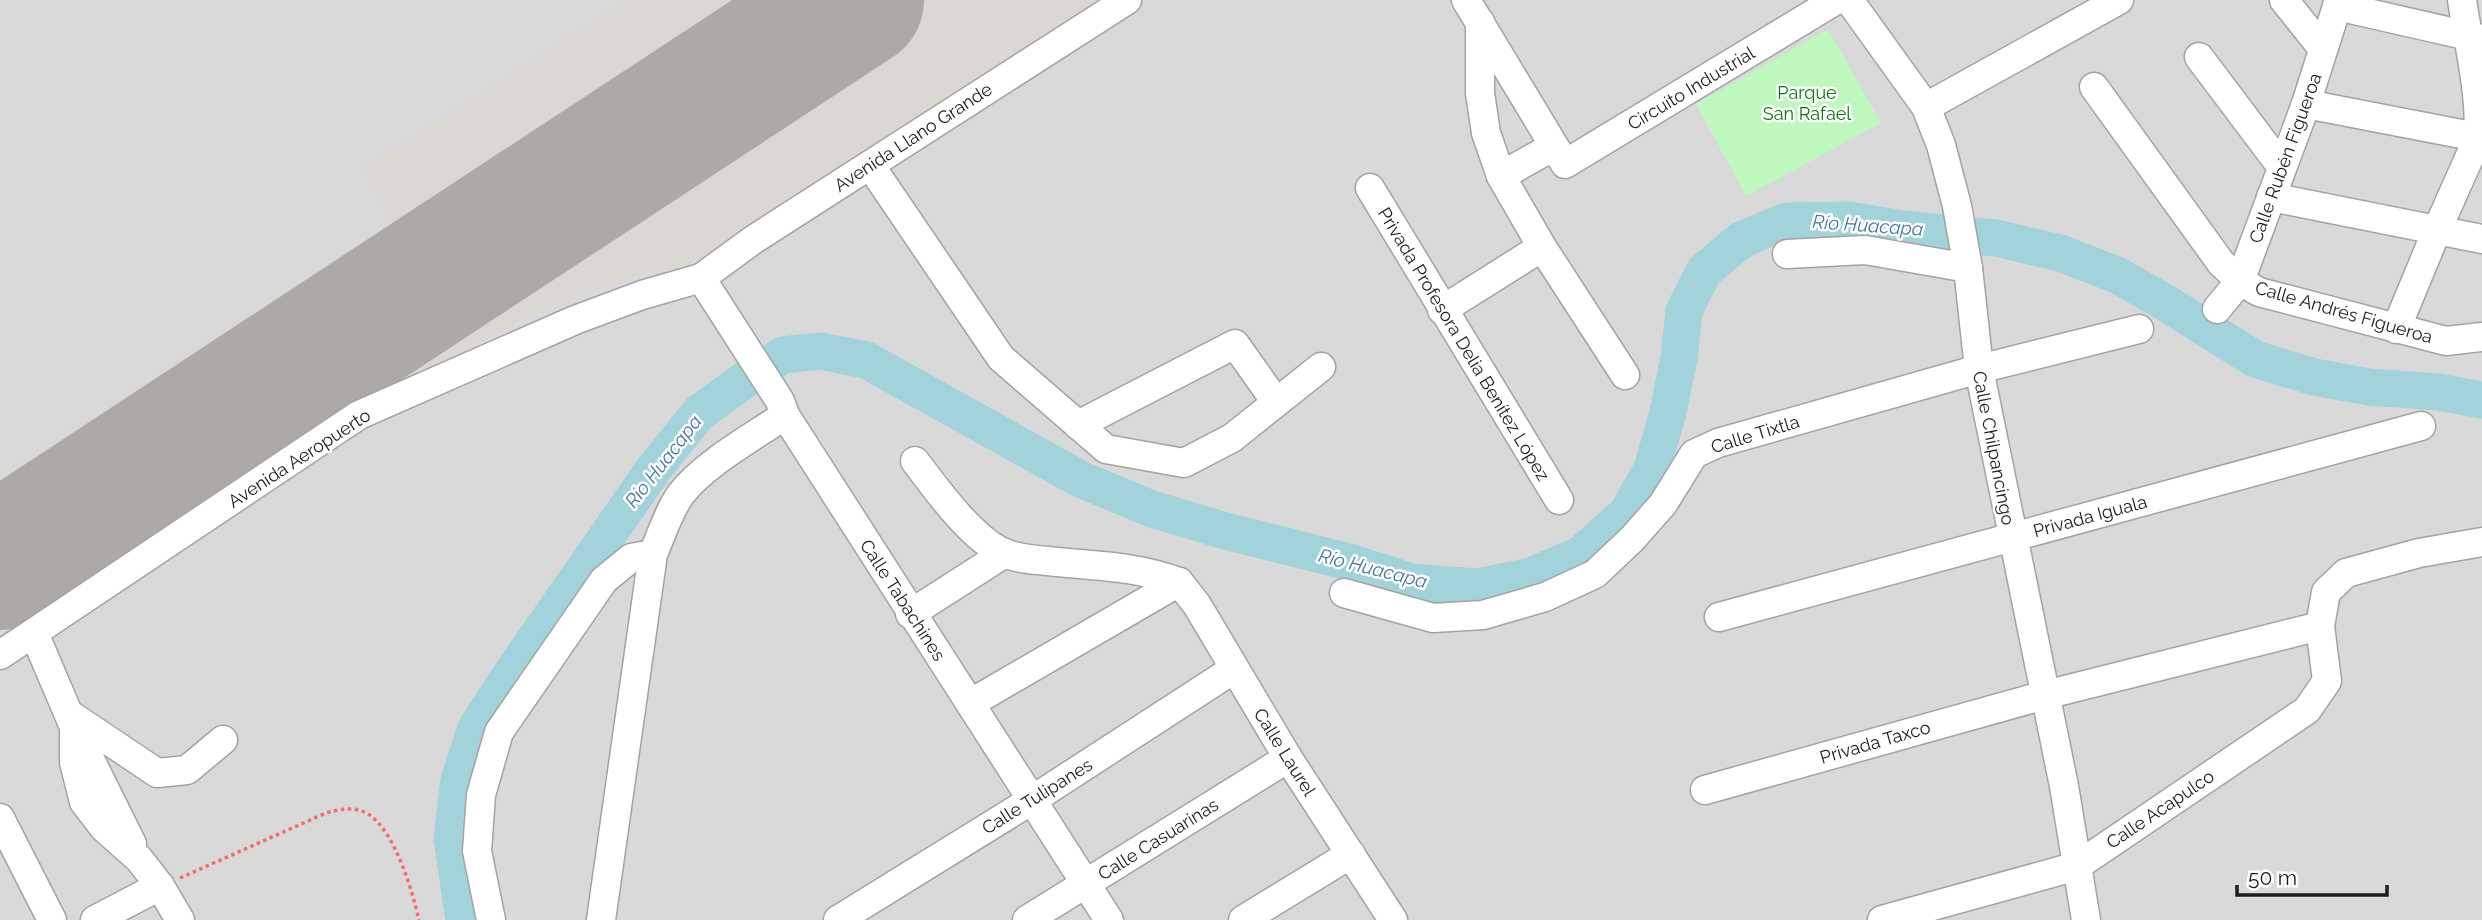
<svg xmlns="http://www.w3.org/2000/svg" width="2482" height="920" viewBox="0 0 2482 920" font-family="Raleway,sans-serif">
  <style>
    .residential { fill: #dad9d9 }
    .airport { fill: #dbd8d3 }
    .park { fill: #bef8be }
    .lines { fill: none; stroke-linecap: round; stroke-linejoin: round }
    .river { stroke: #a2d3da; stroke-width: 37 }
    .runway { stroke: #aca9a6; stroke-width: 136 }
    .minor-casing { stroke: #a3a3a3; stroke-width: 31 }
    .path { stroke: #f76b69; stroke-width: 3.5; stroke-dasharray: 3.5 3.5; stroke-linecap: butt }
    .minor { stroke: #fff; stroke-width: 28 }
    .labels { text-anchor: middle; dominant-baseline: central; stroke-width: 5; stroke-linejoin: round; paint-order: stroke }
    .street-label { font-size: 18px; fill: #1c1c1c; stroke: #fff }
    .park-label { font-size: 18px; fill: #0d770d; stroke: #fff }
    .water-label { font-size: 19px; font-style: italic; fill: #45779a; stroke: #fff }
  </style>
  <rect width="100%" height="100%" fill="#ede8e1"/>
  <rect class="residential" x="0" y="0" width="2482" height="920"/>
  <polygon class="airport" points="629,0 1110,0 754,233 711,253 594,289 543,308 427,369 0,645 0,478 394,222 364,169"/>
  <polygon class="park" points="1828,29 1881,123 1746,196 1696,104"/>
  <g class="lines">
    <polyline class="river" points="464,920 452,839 459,780 476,728 509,677 653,470 699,413 743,381 783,355 820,351 866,360 1080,479 1152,509 1222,530 1353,563 1412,582 1477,587 1531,576 1580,555 1627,513 1652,469 1668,412 1679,358 1684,311 1704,271 1741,240 1786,221 1849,220 1903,229 1996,238 2060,253 2117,275 2166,303 2255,359 2314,377 2369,387 2438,392 2482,400"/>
    <polyline class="runway" points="0,562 856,0"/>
    <defs>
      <g id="minor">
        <polyline points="1466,0 1565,164 1836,0"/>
        <polyline points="1849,0 1926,107 1941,145 1957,206 1968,268 1979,369 2064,786 2086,920"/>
        <polyline points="2284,0 2323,49"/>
        <polyline points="2337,6 2482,39"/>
        <polyline points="1480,22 1480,93 1486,133 1501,176 1542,247 1625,375"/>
        <polyline points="2199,57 2281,166"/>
        <polyline points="2094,87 2221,263 2240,281 2259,292 2446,341 2482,337"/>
        <polyline points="2306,104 2482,138"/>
        <polyline points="1926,107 2119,0"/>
        <polyline points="870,165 1001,358 1106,449 1184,463 1232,438 1321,367"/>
        <polyline points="1501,176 1554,146"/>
        <polyline points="1370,188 1559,500"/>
        <polyline points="2271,197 2482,239"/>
        <polyline points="1787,254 1865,250 1968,268"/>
        <path d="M701,278l79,123 5,14c107,169 217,336 324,505"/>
        <polyline points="2217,309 2240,281 2306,104 2339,0"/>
        <polyline points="1442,310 1542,247"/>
        <path d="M2396,329l41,-99 41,-92c4,-40 -10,-97 -16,-138"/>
        <polyline points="1078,425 1235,344 1276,402"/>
        <path d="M915,461c22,29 56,77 89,92 16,7 36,7 53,9 43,4 82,5 122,20"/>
        <polyline points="1179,582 1197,605 1288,758 1393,920"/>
        <polyline points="1344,593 1433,618 1483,615 1545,597 1595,574 1632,539 1663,504 1694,454 1718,443 1979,369 2139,329"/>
        <polyline points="910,614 1005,553"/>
        <polyline points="1719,617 2421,426"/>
        <polyline points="34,633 74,727 74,762 84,802 104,828 139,859 160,886 180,920"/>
        <polyline points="0,655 359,415 575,320 642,295 701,278 753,240 1127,0"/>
        <polyline points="971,703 1179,582"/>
        <polyline points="69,714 157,773 187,770 223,740"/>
        <polyline points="80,739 132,844"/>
        <polyline points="1705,790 2045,695 2320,626"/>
        <polyline points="0,818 52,920"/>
        <polyline points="95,920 160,886"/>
        <polyline points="491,920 477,851 481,795 499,732 604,580 631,558 653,554"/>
        <path d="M601,920l52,-366c9,-20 15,-42 28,-60 23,-30 72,-57 104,-79"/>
        <polyline points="838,920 1032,800 1234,669"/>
        <polyline points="1027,920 1288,758"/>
        <polyline points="1243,920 1351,854"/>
        <polyline points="1882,920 2077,866 2307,710 2327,681 2320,626 2326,592 2346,573 2419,553 2482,542"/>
      </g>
    </defs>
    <use href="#minor" class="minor-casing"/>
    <path class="path" d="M180,878l146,-65c14,-4 29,-7 42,1 27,17 44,76 51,106"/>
    <use href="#minor" class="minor"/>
  </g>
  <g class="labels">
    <g class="street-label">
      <text transform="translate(1691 88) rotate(-31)">Circuito Industrial</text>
      <text transform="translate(913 137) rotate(-33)">Avenida Llano Grande</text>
      <text transform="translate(2285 158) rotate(-70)">Calle Rubén Figueroa</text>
      <text transform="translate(2344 312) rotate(16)">Calle Andrés Figueroa</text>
      <text transform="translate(1464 344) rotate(59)">Privada Profesora Delia Benítez López</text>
      <text transform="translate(1755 434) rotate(-17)">Calle Tixtla</text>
      <text transform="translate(1994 448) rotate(79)">Calle Chilpancingo</text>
      <text transform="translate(299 458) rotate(-33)">Avenida Aeropuerto</text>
      <text transform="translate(2090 516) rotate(-15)">Privada Iguala</text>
      <text transform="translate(903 600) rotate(57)">Calle Tabachines</text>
      <text transform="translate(1875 742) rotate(-16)">Privada Taxco</text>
      <text transform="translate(1285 752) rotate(58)">Calle Laurel</text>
      <text transform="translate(1037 796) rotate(-32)">Calle Tulipanes</text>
      <text transform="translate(2160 809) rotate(-34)">Calle Acapulco</text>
      <text transform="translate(1158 839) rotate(-32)">Calle Casuarinas</text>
    </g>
    <g class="park-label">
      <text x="1807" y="92">Parque<tspan x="1807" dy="21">San Rafael</tspan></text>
    </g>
    <g class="water-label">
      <text transform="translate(1868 225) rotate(4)">Río Huacapa</text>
      <text transform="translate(663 461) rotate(-52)">Río Huacapa</text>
      <text transform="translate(1373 568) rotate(14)">Río Huacapa</text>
    </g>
  </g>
  <path d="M2237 885v10h150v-10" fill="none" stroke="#1c1c1c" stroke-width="3.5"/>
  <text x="2248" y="885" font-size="21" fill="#1c1c1c" stroke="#ffffff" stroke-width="5" paint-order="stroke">50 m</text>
</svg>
